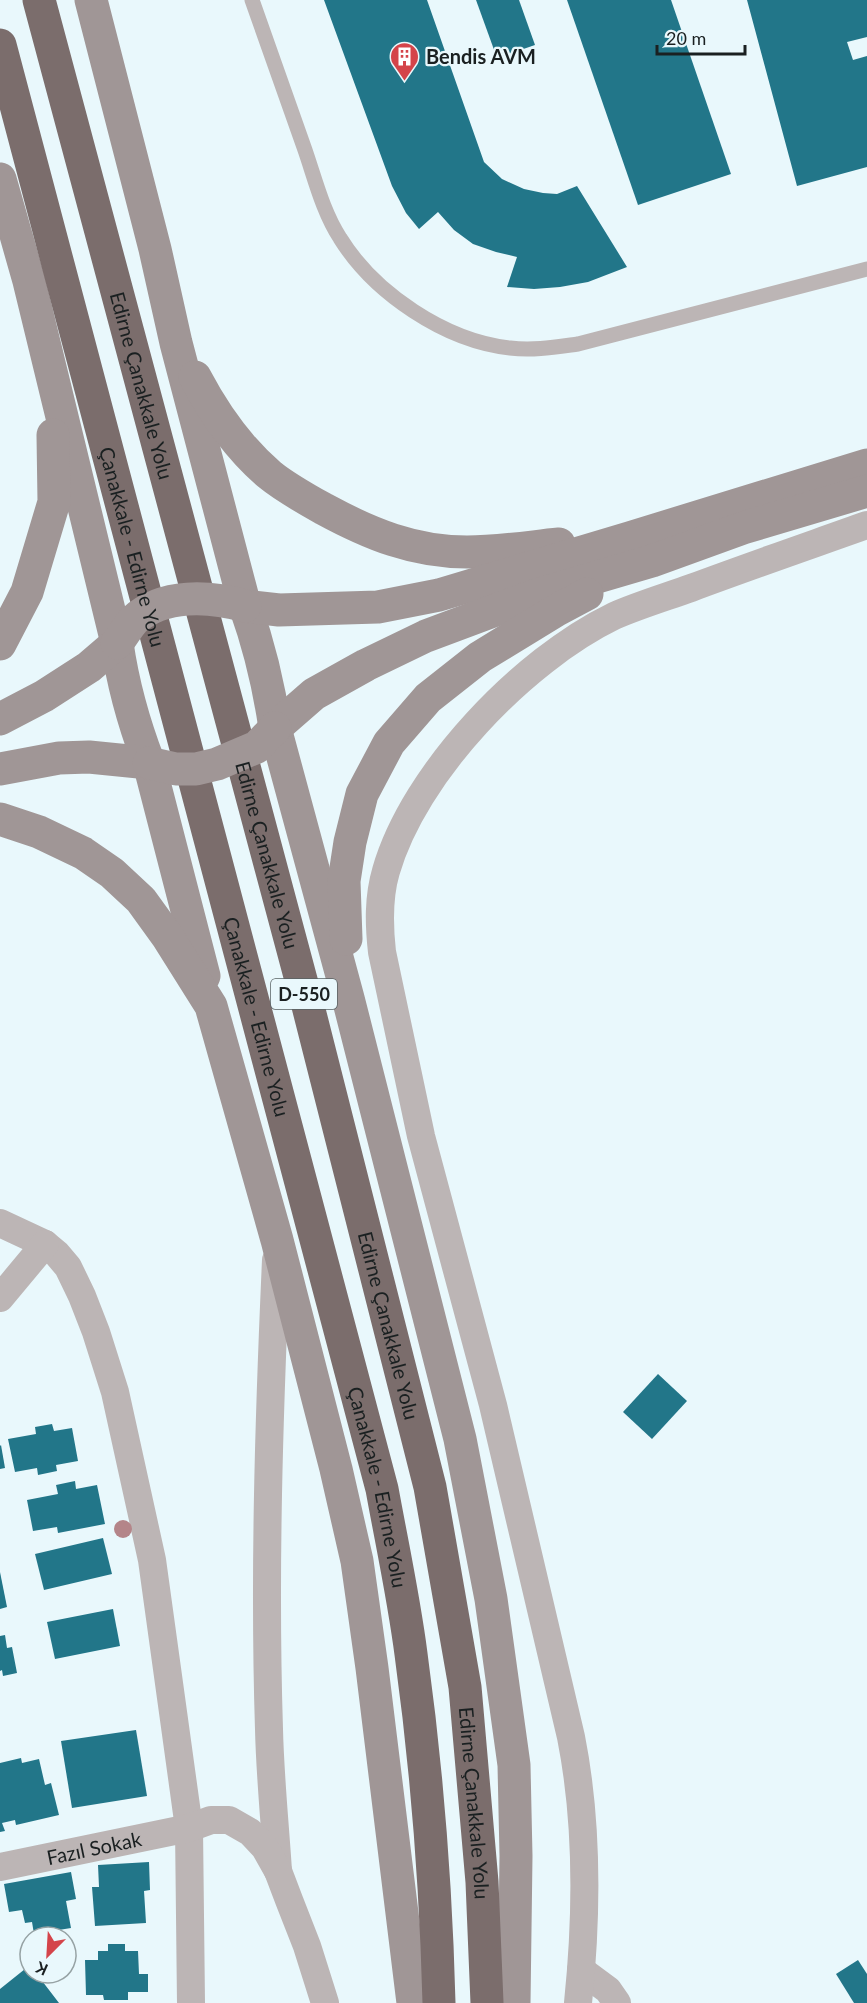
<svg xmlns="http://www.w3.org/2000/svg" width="867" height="2003" viewBox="0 0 867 2003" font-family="Lato,sans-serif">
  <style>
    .building { fill: #227689 }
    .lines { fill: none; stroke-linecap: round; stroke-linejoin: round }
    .lane { stroke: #bcb5b5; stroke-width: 15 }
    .street { stroke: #bcb5b5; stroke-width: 28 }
    .secondary { stroke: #a09696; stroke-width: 33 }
    .highway { stroke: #7b6d6c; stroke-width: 33 }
    .secondary-bridge { stroke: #a09696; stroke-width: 33 }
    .tree { fill: #b48589 }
    .labels { text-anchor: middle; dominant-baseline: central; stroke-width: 4.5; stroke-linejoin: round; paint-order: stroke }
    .shield { fill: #e9f8fc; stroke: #586163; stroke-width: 1.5 }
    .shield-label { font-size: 18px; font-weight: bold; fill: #1a2021 }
    .poi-label { font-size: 20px; font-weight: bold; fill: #1a2021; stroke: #e9f8fc; text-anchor: start }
    .street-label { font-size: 20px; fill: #1a2021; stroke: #e9f8fc }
  </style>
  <rect width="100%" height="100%" fill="#e9f8fc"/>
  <g class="building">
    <polygon points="324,0 427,0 484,162 502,179 524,189 543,193 557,194 577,186 627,267 588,282 560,287 534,289 507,287 517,257 496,252 473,244 454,230 438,212 419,229 406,213 392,186"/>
    <polygon points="476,0 519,0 535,45 497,58"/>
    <polygon points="567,0 671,0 731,174 638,205"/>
    <polygon points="747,0 867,0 867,37 847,42 853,60 867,56 867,167 797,186"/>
    <polygon points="658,1374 687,1401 652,1439 623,1412"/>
    <polygon points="52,1424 54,1431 72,1428 78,1461 56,1465 57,1471 38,1475 37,1468 15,1472 8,1439 36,1434 35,1427"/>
    <polygon points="1,1445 5,1468 0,1469 0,1446"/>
    <polygon points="75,1481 76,1489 97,1485 105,1524 58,1533 57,1527 33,1531 27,1500 58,1494 56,1485"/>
    <polygon points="103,1538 112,1574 44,1590 35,1554"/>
    <polygon points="0,1572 7,1607 0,1609"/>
    <polygon points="113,1609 120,1646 55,1659 47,1622"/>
    <polygon points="5,1635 7,1648 12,1647 17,1673 3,1676 2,1670 0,1671 0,1636"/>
    <polygon points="136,1730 147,1796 72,1808 61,1741"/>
    <polygon points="21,1758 22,1763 39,1759 45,1785 51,1783 59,1815 16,1825 15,1820 2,1823 5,1831 0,1832 0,1763"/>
    <polygon points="149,1862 150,1890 144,1891 146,1923 95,1926 92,1887 99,1887 98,1865"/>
    <polygon points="71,1872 76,1899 66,1901 71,1928 34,1934 32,1922 25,1923 22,1910 9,1912 4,1884"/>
    <polygon points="108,1944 125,1944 125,1951 138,1951 139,1974 148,1974 148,1992 128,1992 128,2000 104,2000 103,1995 86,1995 85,1960 98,1960 98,1951 108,1951"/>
    <polygon points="858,1960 867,1974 867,2003 854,2003 836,1974"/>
    <polygon points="30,1965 30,1973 36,1973 59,2003 0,2003 0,1989"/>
  </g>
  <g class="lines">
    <path class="lane" d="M252,0c18,50 35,100 53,150 10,29 18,62 35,88 34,55 105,103 170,110 23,3 46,-1 68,-4l289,-75"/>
    <g class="street">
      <polyline points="0,1223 45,1244 57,1254 68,1267 82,1296 96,1332 115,1392 152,1560 189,1828 191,2003"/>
      <path d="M276,1260c-7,156 -12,313 -7,469 1,47 6,95 9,142"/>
      <polyline points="0,1298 45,1244"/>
      <path id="s1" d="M0,1867l189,-39 22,-8h18l21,12 15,16 13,23 11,29 18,46 18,57"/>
      <polyline points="581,1970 608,1990 617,2003"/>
      <path d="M578,2003c9,-87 10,-180 -7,-266l-78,-332 -72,-269 -39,-184c-3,-27 -4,-54 4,-81 28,-98 137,-211 228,-255 25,-11 52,-19 77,-28 59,-22 117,-42 176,-63"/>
    </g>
    <g class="secondary">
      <path d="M91,0l64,249 21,94 69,263c14,39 24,81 30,122l73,270 112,441 31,160 23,166 2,91 -2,147"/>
      <path d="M0,179l29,102 88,362c6,42 17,81 32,120l55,213"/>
      <path d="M195,377c19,36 43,71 75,98 16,13 36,24 54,34 46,25 90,43 143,43 31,0 62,-5 92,-8"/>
      <polyline points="245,606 279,610 378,607 439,595 629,538 867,465"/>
      <polyline points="0,644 27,592 54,502 53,435"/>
      <polyline points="0,719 44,696 89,667 117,643"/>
      <polyline points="275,728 314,694 366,665 426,636 533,596 652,561 743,528 867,491"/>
      <polyline points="0,769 59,758 89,757 149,763"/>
      <polyline points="0,819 39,832 83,853 112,873 141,900 167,936 211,1006 277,1240 336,1469 357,1561 372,1668 413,2003"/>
      <polyline points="346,939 344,881 350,842 362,794 389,743 428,698 480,657 557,610 587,594"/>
    </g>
    <g class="highway">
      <path id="s2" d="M39,0l269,1006 122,481 35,200 17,195 5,121"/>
      <path id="s3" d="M0,45l382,1444c10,55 22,110 29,165 16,116 25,232 28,349"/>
    </g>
    <g class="secondary-bridge">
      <path d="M117,643c6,-7 11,-17 17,-23 29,-27 76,-24 111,-14"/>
      <polyline points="149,763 176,769 196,769 217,764 257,747 275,728"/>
    </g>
  </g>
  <circle class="tree" cx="123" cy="1529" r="9"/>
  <defs>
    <symbol id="building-pin" viewBox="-11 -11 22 30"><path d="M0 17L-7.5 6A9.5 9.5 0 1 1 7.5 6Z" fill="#d4444a" stroke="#e9f8fc"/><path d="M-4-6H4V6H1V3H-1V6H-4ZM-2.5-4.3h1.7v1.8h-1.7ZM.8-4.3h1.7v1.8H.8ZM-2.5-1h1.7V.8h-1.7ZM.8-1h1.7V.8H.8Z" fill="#fff"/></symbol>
  </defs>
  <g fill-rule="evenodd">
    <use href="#building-pin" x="388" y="40" width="33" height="45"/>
  </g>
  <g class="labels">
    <rect class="shield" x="271" y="979" width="66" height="30" rx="4.5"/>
    <g class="shield-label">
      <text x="304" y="994">D-550</text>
    </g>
    <g class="poi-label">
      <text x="426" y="56">Bendis AVM</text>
    </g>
    <g class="street-label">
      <text stroke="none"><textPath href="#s2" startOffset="399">Edirne Çanakkale Yolu</textPath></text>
      <text stroke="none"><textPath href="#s3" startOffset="519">Çanakkale - Edirne Yolu</textPath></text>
      <text stroke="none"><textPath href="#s2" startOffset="885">Edirne Çanakkale Yolu</textPath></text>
      <text stroke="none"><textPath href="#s3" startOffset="1005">Çanakkale - Edirne Yolu</textPath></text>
      <text stroke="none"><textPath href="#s2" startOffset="1371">Edirne Çanakkale Yolu</textPath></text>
      <text stroke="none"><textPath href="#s3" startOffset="1491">Çanakkale - Edirne Yolu</textPath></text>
      <text stroke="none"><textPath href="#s2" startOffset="1857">Edirne Çanakkale Yolu</textPath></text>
      <text stroke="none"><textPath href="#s1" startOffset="96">Fazıl Sokak</textPath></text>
    </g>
  </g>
  <g transform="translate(48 1955) rotate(204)"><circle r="28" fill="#e9f8fc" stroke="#96a2a4" stroke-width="1.5"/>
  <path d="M0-4.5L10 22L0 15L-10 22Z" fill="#d4444a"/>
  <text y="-9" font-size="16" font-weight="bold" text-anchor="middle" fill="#1a2021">K</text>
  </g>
  <path d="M657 45v9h88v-9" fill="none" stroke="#1a2021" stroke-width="3"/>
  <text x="666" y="45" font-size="18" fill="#1a2021" stroke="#e9f8fc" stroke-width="4.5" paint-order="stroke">20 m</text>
</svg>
